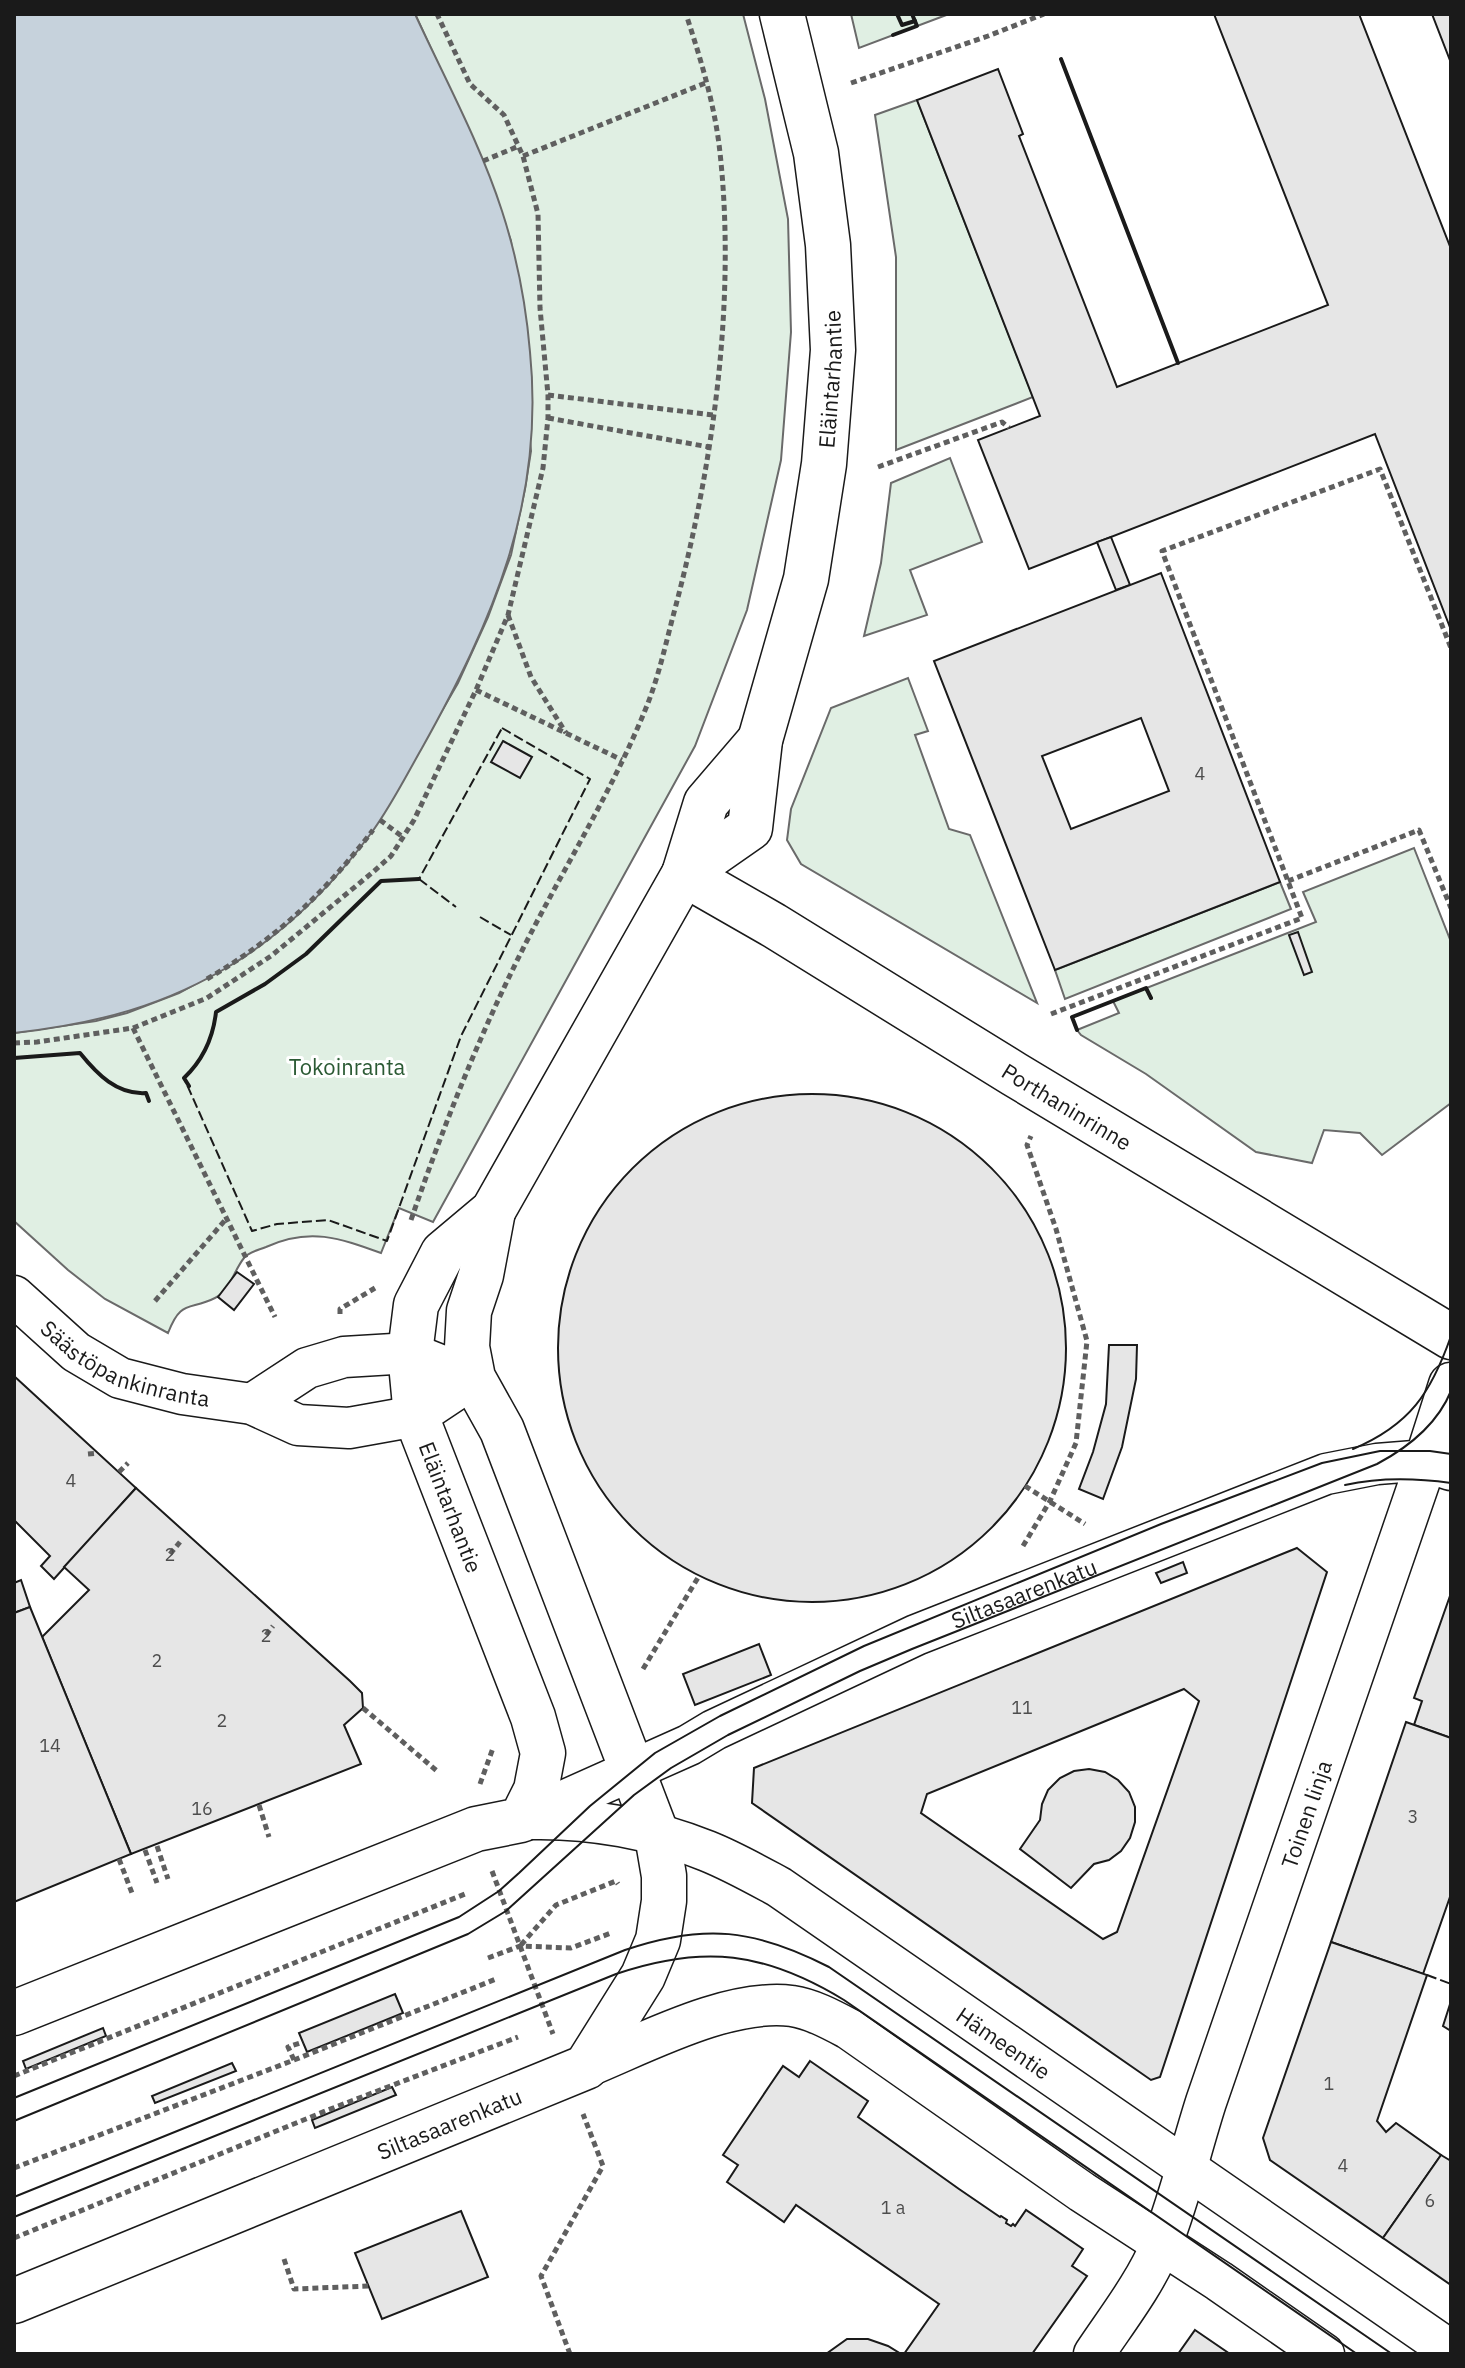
<svg xmlns="http://www.w3.org/2000/svg" width="1465" height="2368" viewBox="0 0 1465 2368" font-family="'IBM Plex Sans',sans-serif">
  <style>
    .green { fill: #e0efe3; stroke: #6a6a6a; stroke-width: 2 }
    .water { fill: #c6d2dc; stroke: #6a6a6a; stroke-width: 2 }
    .building { fill: #e6e6e6; stroke: #1a1a1a; stroke-width: 2; fill-rule: evenodd }
    .lines { fill: none; stroke-linecap: round; stroke-linejoin: round }
    .minor-casing { stroke: #1a1a1a; stroke-width: 43 }
    .tertiary-casing { stroke: #1a1a1a; stroke-width: 47 }
    .secondary-casing { stroke: #1a1a1a; stroke-width: 47 }
    .path { stroke: #5f5f5f; stroke-width: 5; stroke-dasharray: 6 4; stroke-linecap: butt }
    .minor { stroke: #fff; stroke-width: 40 }
    .tertiary { stroke: #fff; stroke-width: 44 }
    .secondary { stroke: #fff; stroke-width: 44 }
    .tram { stroke: #1a1a1a; stroke-width: 2 }
    .fence { stroke: #1a1a1a; stroke-width: 2; stroke-dasharray: 10 4; stroke-linecap: butt }
    .wall { stroke: #1a1a1a; stroke-width: 4 }
    .labels { text-anchor: middle; dominant-baseline: central; stroke-width: 6; stroke-linejoin: round; paint-order: stroke }
    .number-label { font-size: 18px; fill: #4d4d4d }
    .street-label { font-size: 22px; fill: #1a1a1a; stroke: #fff }
    .park-label { font-size: 22px; fill: #2b5a34; stroke: #fff }
  </style>
  <rect width="100%" height="100%" fill="#fff"/>
  <g class="green">
    <path d="M415,14h328l22,85 23,120 3,113 -10,128 -34,150 -52,136 -262,476 -34,-14 -18,45c-41,-15 -72,-26 -115,-6 -7,3 -18,5 -22,11 -10,12 -14,33 -29,40 -26,13 -34,1 -47,35l-63,-34 -37,-29 -54,-49v-188l82,-12 31,-8 52,-20 59,-32 51,-39 41,-39 43,-53 85,-147 30,-66 23,-62 14,-66 6,-38 -20,-210 -28,-80z"/>
    <polygon points="851,14 949,14 859,48"/>
    <polygon points="917,100 1033,397 896,450 896,257 875,115"/>
    <polygon points="950,458 982,542 910,570 927,615 864,636 881,563 891,483"/>
    <polygon points="908,678 928,731 915,735 949,829 970,835 1037,1003 801,864 787,840 791,809 831,708"/>
    <polygon points="1414,848 1451,942 1451,1103 1382,1155 1360,1133 1324,1130 1312,1163 1256,1152 1146,1074 1081,1035 1077,1030 1119,1013 1113,1001 1316,922 1303,892"/>
    <polygon points="1280,882 1291,909 1065,999 1055,970"/>
  </g>
  <path class="water" d="M14,14h401c30,65 65,129 87,197 15,46 24,93 28,141 15,149 -37,269 -108,396 -16,28 -31,58 -50,84 -37,50 -83,97 -136,130 -70,44 -141,62 -222,71z"/>
  <g class="building">
    <polygon points="1214,14 1359,14 1451,249 1451,630 1375,434 1029,569 978,440 1040,416 917,100 998,69 1023,134 1019,136 1117,387 1328,305"/>
    <polygon points="1432,14 1451,14 1451,63"/>
    <polygon points="1111,537 1130,585 1116,590 1097,542"/>
    <path d="M1161,573l119,309 -225,88 -121,-309zM1141,718l28,73 -98,38 -29,-73z"/>
    <polygon points="503,741 532,757 520,778 491,762"/>
    <polygon points="1298,932 1312,972 1304,975 1289,935"/>
    <circle cx="812" cy="1348" r="254"/>
    <polygon points="237,1272 254,1284 234,1310 218,1297"/>
    <polygon points="1109,1345 1137,1345 1136,1379 1122,1447 1103,1499 1079,1489 1093,1452 1106,1404"/>
    <polygon points="14,1376 136,1488 54,1579 41,1566 50,1556 14,1520"/>
    <polygon points="136,1488 350,1681 362,1693 363,1708 344,1725 361,1764 131,1854 42,1637 89,1590 64,1567"/>
    <path d="M1297,1548l30,24 -167,505 -9,3 -399,-277 2,-35zM1184,1689l15,12 -82,231 -14,7 -182,-126 6,-19z"/>
    <polygon points="1183,1562 1187,1573 1161,1583 1156,1573"/>
    <polygon points="21,1580 30,1607 14,1613 14,1583"/>
    <polygon points="1451,1593 1451,1738 1414,1725 1422,1701 1414,1698"/>
    <polygon points="30,1607 131,1854 14,1902 14,1613"/>
    <polygon points="759,1644 771,1675 695,1705 683,1674"/>
    <polygon points="1406,1722 1451,1738 1451,1894 1423,1974 1331,1942"/>
    <polygon points="1089,1769 1105,1772 1118,1780 1129,1792 1135,1807 1135,1822 1130,1838 1121,1851 1109,1860 1094,1864 1071,1888 1020,1849 1040,1820 1042,1804 1048,1790 1060,1778 1074,1771"/>
    <polygon points="1331,1942 1427,1975 1377,2121 1386,2132 1396,2123 1441,2155 1383,2238 1270,2160 1263,2138"/>
    <polygon points="395,1994 403,2013 307,2052 299,2033"/>
    <polygon points="1451,2001 1451,2031 1443,2026"/>
    <polygon points="103,2028 106,2036 26,2069 23,2061"/>
    <polygon points="810,2061 868,2101 858,2117 959,2189 1000,2217 1001,2216 1007,2220 1006,2223 1011,2226 1013,2224 1015,2226 1026,2210 1083,2249 1072,2266 1087,2276 1032,2354 904,2354 939,2304 796,2205 784,2222 727,2182 738,2165 723,2155 770,2085 783,2066 799,2077"/>
    <polygon points="232,2063 236,2071 155,2103 152,2096"/>
    <polygon points="392,2087 396,2095 315,2128 312,2120"/>
    <polygon points="1441,2155 1451,2161 1451,2285 1383,2238"/>
    <polygon points="461,2211 488,2277 382,2319 355,2253"/>
    <polygon points="1195,2330 1230,2354 1178,2354"/>
    <polygon points="847,2339 868,2339 888,2346 901,2354 826,2354"/>
  </g>
  <g class="lines">
    <defs>
      <g id="minor">
        <path id="s1" d="M14,1296l62,56 44,26 62,16 70,10 46,21 51,3 67,-12 57,-38"/>
        <polyline points="252,1404 307,1368 344,1357 410,1353 473,1378"/>
        <path id="s2" d="M533,1819c58,-1 120,10 174,32 25,10 48,23 72,36l672,464"/>
        <path id="s3" d="M521,1820l168,-75 25,-15 202,-95 410,-161 51,-10 50,-4 -221,642c-15,47 -26,95 -44,141 -17,41 -44,75 -68,111"/>
        <path d="M586,2067c59,-24 142,-69 206,-61 20,3 40,14 57,23l233,163 137,89 105,73"/>
      </g>
      <g id="tertiary">
        <path id="s4" d="M684,874l89,51 241,149 437,263"/>
        <polyline points="1451,1385 1427,1460 1451,1468"/>
      </g>
      <g id="secondary">
        <path id="s5" d="M684,874l66,-46 10,-88 46,-161 18,-115 9,-114 -5,-105 -12,-92 -34,-139"/>
        <polyline points="14,2013 476,1829 521,1820 536,1790 543,1753 533,1717 416,1416 410,1353 416,1305 443,1253 493,1211 684,874 706,803 760,740"/>
        <path id="s6" d="M14,2301l572,-234 57,-91 15,-36 6,-39v-25l-7,-41 -155,-405 -29,-52 -6,-31 2,-36 12,-36 12,-64"/>
      </g>
    </defs>
    <use href="#minor" class="minor-casing"/>
    <use href="#tertiary" class="tertiary-casing"/>
    <use href="#secondary" class="secondary-casing"/>
    <g class="path">
      <polyline points="851,83 988,36 1044,14"/>
      <polyline points="523,156 708,82"/>
      <polyline points="483,161 519,146"/>
      <polyline points="548,395 713,415"/>
      <polyline points="548,418 709,447"/>
      <polyline points="878,467 1002,422 1009,428"/>
      <polyline points="508,615 531,677 566,733"/>
      <polyline points="476,690 622,760"/>
      <polyline points="380,820 403,837"/>
      <polyline points="1288,881 1419,830 1451,908"/>
      <path d="M207,979c70,-41 117,-85 166,-149"/>
      <polyline points="1051,1014 1302,918 1162,551 1380,469 1451,648"/>
      <polyline points="133,1028 275,1317"/>
      <polyline points="14,1043 37,1042 133,1028 207,998 271,956 373,872 391,856 414,820 476,690 508,615 543,468 548,418 548,395 540,308 538,214 523,156 504,115 470,84 437,14"/>
      <path d="M411,1220c29,-84 62,-169 101,-249 43,-90 99,-175 136,-268 12,-31 19,-65 28,-98 38,-145 61,-311 43,-461 -6,-45 -19,-87 -33,-130"/>
      <polyline points="155,1301 227,1218"/>
      <polyline points="340,1314 340,1309 375,1288"/>
      <polyline points="88,1454 98,1453"/>
      <polyline points="119,1472 128,1463"/>
      <polyline points="1025,1486 1085,1524"/>
      <polyline points="1023,1546 1050,1501 1076,1443 1087,1341 1056,1229 1027,1145 1031,1136"/>
      <polyline points="170,1554 180,1542"/>
      <polyline points="266,1635 273,1626"/>
      <polyline points="643,1669 699,1576"/>
      <polyline points="363,1708 437,1771"/>
      <polyline points="480,1784 493,1748"/>
      <polyline points="259,1805 269,1837"/>
      <polyline points="157,1846 168,1879"/>
      <polyline points="145,1850 157,1883"/>
      <polyline points="119,1859 132,1893"/>
      <polyline points="492,1871 553,2034"/>
      <polyline points="521,1945 556,1905 616,1881 618,1884"/>
      <polyline points="488,1958 520,1946 571,1948 611,1933"/>
      <polyline points="294,2060 288,2047 303,2042"/>
      <polyline points="14,2076 465,1894"/>
      <polyline points="14,2168 294,2060 496,1979"/>
      <polyline points="14,2238 328,2110 518,2037"/>
      <polyline points="284,2259 294,2289 368,2286"/>
      <polyline points="570,2354 541,2276 603,2166 583,2114"/>
    </g>
    <use href="#minor" class="minor"/>
    <use href="#tertiary" class="tertiary"/>
    <use href="#secondary" class="secondary"/>
    <g class="tram">
      <path d="M1353,1449c57,-24 78,-56 98,-113"/>
      <path d="M1345,1485c36,-8 70,-7 106,-2"/>
      <polyline points="14,2098 459,1917 499,1891 519,1873 590,1806 655,1753 720,1716 864,1646 1161,1524 1322,1463 1380,1451 1430,1451 1451,1454"/>
      <path d="M14,2121l454,-187 38,-23 128,-116 37,-27 57,-33 132,-64 52,-22 465,-185c32,-17 60,-39 74,-73"/>
      <path d="M14,2197l611,-247c79,-27 130,-21 204,17l563,387"/>
      <path d="M14,2217l602,-243c88,-30 149,-22 228,26l513,354"/>
    </g>
    <g class="fence">
      <path d="M502,728l88,51 -129,257 -74,205 -59,-21 -51,4 -25,7 -68,-153c19,-18 29,-39 32,-66l49,-28 41,-30 75,-73 38,-2z"/>
      <polyline points="419,879 456,907"/>
      <polyline points="480,917 511,935"/>
      <polyline points="1427,1975 1451,1984"/>
    </g>
    <g class="wall">
      <polyline points="897,14 902,25 915,21"/>
      <polyline points="893,35 917,26 912,14"/>
      <polyline points="1061,59 1178,363"/>
      <polyline points="1077,1030 1072,1017 1146,988 1151,998"/>
      <path d="M14,1058l66,-5c17,21 37,42 66,40l3,8"/>
      <path d="M189,1086l-5,-8c19,-18 29,-39 32,-66l49,-28 41,-30 75,-73 38,-2"/>
    </g>
  </g>
  <g class="labels">
    <g class="number-label">
      <text x="1200" y="773">4</text>
      <text x="71" y="1480">4</text>
      <text x="170" y="1554">2</text>
      <text x="266" y="1635">2</text>
      <text x="157" y="1660">2</text>
      <text x="1022" y="1707">11</text>
      <text x="222" y="1720">2</text>
      <text x="50" y="1745">14</text>
      <text x="202" y="1808">16</text>
      <text x="1413" y="1816">3</text>
      <text x="1329" y="2083">1</text>
      <text x="1343" y="2165">4</text>
      <text x="1430" y="2200">6</text>
      <text x="893" y="2207">1 a</text>
    </g>
    <g class="street-label">
      <text stroke="none"><textPath href="#s5" startOffset="538">Eläintarhantie</textPath></text>
      <text stroke="none"><textPath href="#s4" startOffset="448">Porthaninrinne</textPath></text>
      <text stroke="none"><textPath href="#s1" startOffset="134">Säästöpankinranta</textPath></text>
      <text transform="translate(451 1507) rotate(69)">Eläintarhantie</text>
      <text stroke="none"><textPath href="#s3" startOffset="552">Siltasaarenkatu</textPath></text>
      <text transform="translate(1306 1814) rotate(-71)">Toinen linja</text>
      <text stroke="none"><textPath href="#s2" startOffset="532">Hämeentie</textPath></text>
      <text stroke="none"><textPath href="#s6" startOffset="470">Siltasaarenkatu</textPath></text>
    </g>
    <g class="park-label">
      <text x="347" y="1066">Tokoinranta</text>
    </g>
  </g>
  <rect width="1465" height="2368" fill="none" stroke="#1a1a1a" stroke-width="32"/>
</svg>
